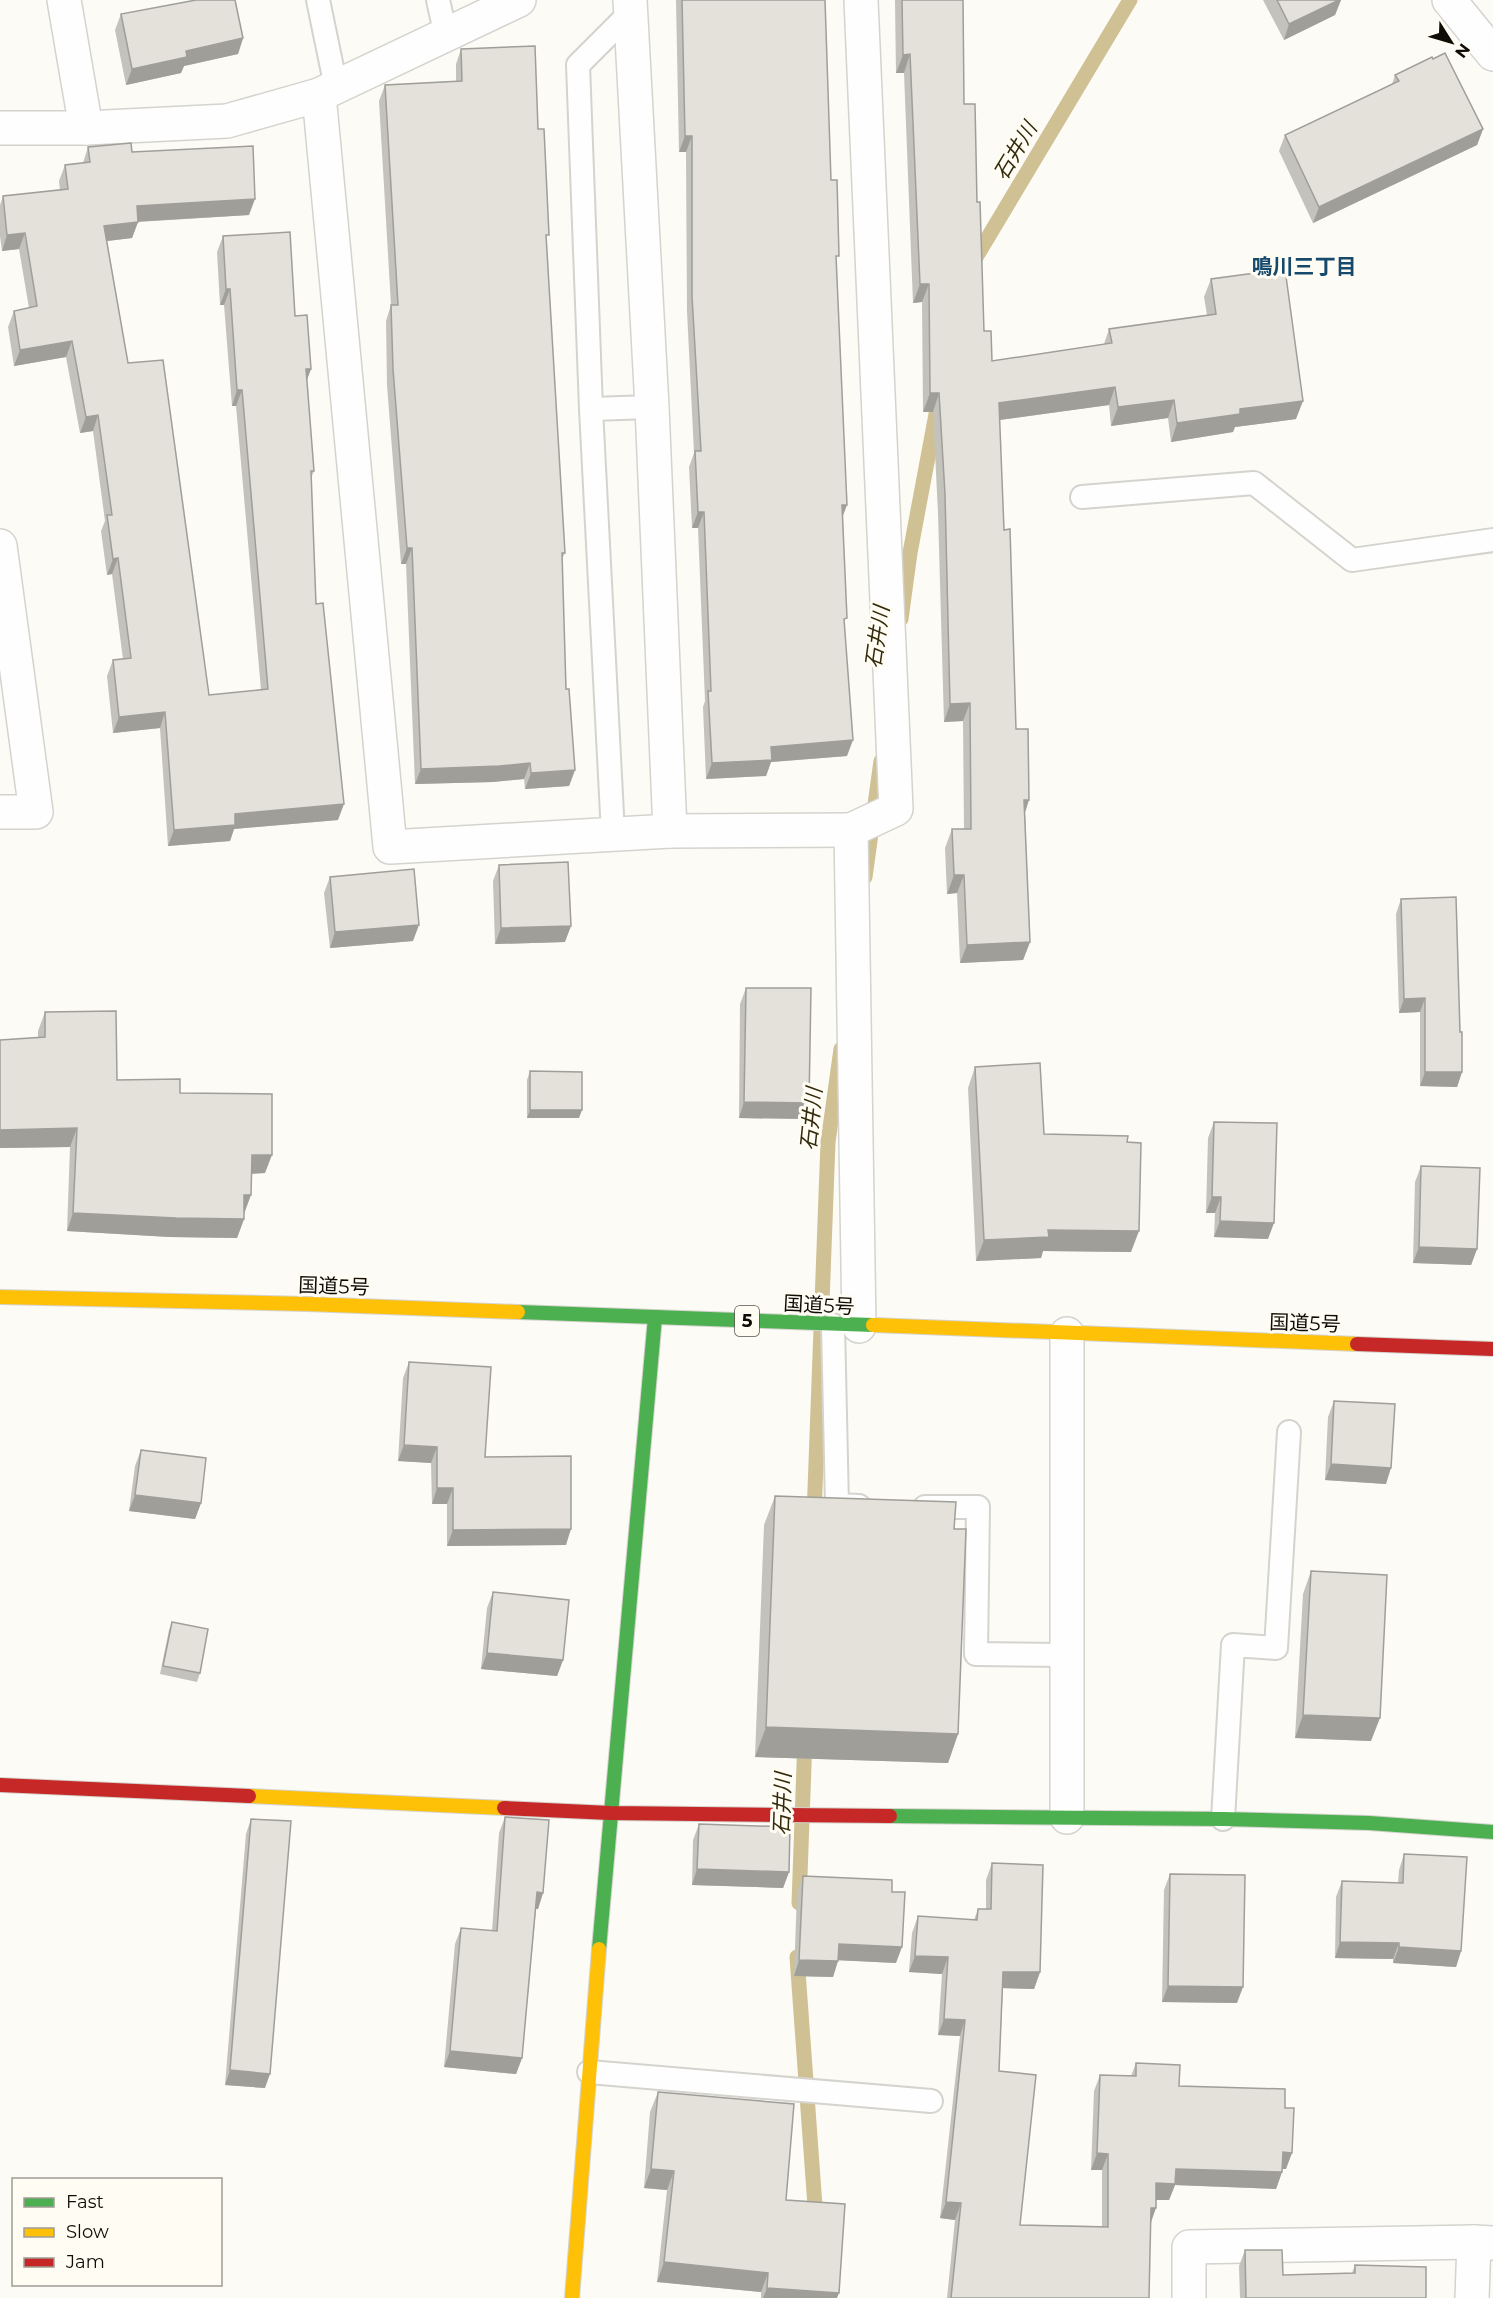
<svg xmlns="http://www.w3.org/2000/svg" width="1493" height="2298" viewBox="0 0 1493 2298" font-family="Montserrat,'Noto Sans JP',sans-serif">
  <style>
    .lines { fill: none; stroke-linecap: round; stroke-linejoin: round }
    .stream { stroke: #cfc193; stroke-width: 15 }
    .lane-casing { stroke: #d5d3cd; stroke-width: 26 }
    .street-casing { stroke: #d5d3cd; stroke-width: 36 }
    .fast-casing { stroke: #d5d3cd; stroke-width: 16 }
    .slow-casing { stroke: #d5d3cd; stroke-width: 16 }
    .jam-casing { stroke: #d5d3cd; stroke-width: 16 }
    .lane { stroke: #fffefe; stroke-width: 22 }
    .street { stroke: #fffefe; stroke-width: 33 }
    .fast { stroke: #4caf50; stroke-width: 14 }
    .slow { stroke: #ffc107; stroke-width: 14 }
    .jam { stroke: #c62828; stroke-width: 14 }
    .wall { fill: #c3c2bb }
    .shaded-wall { fill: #9f9e99 }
    .building { fill: #e3e1da; stroke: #9f9e99; stroke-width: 1.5 }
    .labels { text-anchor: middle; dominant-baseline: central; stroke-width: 6; stroke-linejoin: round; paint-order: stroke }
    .shield { fill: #fffcf3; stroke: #57544c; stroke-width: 1.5 }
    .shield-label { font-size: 18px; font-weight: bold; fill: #0f0c05 }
    .street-label { font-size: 20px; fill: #0f0c05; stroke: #fffcf3 }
    .water-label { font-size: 21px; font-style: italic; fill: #342b0e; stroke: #fffcf3 }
    .neighbourhood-label { font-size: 21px; font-weight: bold; fill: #164a6d; stroke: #fffcf3 }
  </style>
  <rect width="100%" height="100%" fill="#fcfbf6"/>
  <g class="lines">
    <g class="stream">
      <polyline points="972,264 1130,0"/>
      <polyline points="901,619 910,553 937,409"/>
      <polyline points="865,877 881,761"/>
      <polyline points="814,1516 828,1142 841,1049"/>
      <polyline points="799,1903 805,1738"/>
      <polyline points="797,1957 816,2220"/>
    </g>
    <defs>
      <g id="lane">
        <polyline points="318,0 336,87"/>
        <polyline points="438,0 446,36"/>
        <polyline points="591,409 652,407"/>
        <polyline points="1082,497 1254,483 1352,560 1493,540"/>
        <polyline points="613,834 591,409 578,65 630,13"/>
        <polyline points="833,1325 837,1505 859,1506"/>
        <polyline points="925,1507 978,1507 976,1654 1067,1655"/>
        <polyline points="1223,1819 1233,1645 1276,1648 1289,1432"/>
        <polyline points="589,2072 931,2101"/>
      </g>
      <g id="street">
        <polyline points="64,0 86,128"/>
        <polyline points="630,0 652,407 670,831"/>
        <polyline points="1449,0 1493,54"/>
        <polyline points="319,95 390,847 670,831 851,830"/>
        <polyline points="0,128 86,128 227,121 319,95 519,0"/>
        <polyline points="0,546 36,812 0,812"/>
        <polyline points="859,1326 851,830 896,809 861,0"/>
        <polyline points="1067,1334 1067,1817"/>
        <polyline points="1189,2298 1189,2247 1474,2242"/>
        <polyline points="1472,2298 1474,2242 1493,2243"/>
      </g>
      <g id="fast">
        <polyline points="518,1312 873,1325"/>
        <polyline points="890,1816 1223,1819 1369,1823 1493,1832"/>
        <polyline points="599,1949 655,1317"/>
      </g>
      <g id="slow">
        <polyline points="0,1297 307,1304 518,1312"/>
        <polyline points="873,1325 1357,1344"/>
        <polyline points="249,1796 504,1808"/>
        <polyline points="572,2298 599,1949"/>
      </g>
      <g id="jam">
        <polyline points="1357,1344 1493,1349"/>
        <polyline points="0,1785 249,1796"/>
        <polyline points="504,1808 610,1813 890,1816"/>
      </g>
    </defs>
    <use href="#lane" class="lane-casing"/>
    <use href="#street" class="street-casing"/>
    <use href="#fast" class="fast-casing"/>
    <use href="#slow" class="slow-casing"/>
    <use href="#jam" class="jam-casing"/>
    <use href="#lane" class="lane"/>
    <use href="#street" class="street"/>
    <use href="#fast" class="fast"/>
    <use href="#slow" class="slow"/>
    <use href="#jam" class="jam"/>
  </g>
  <g class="wall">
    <polygon points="676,0 825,0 831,180 836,264 843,516 847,756 771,762 766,776 706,779 703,707 705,701 698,528 692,528 689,467 694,453 687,311 686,152 679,152"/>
    <polygon points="895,0 963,0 964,104 977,202 984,331 992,361 1104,344 1109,329 1207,315 1204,297 1211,279 1296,419 1235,427 1233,432 1171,442 1168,418 1111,426 1109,405 999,420 1004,530 1016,729 1025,813 1030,942 1023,960 960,963 957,893 947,894 945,848 952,829 964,829 963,721 944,722 938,513 933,412 923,412 922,302 913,303 904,73 896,73"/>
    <polygon points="1263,0 1341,0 1335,15 1284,40"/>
    <polygon points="121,14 243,38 238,54 184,66 181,73 126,85 115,30"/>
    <polygon points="461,49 538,129 546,243 565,553 562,559 566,689 575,770 569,786 525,789 524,779 493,782 415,784 406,564 401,564 387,385 386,321 391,305 379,101 385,85 456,81 456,64"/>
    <polygon points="1395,75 1483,129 1477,145 1313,223 1279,151 1285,135 1392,84"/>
    <polygon points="88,147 132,152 249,215 138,222 132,238 107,241 128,363 209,695 261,690 236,406 232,406 224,305 220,305 217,252 223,236 295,316 311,369 307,379 314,471 311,478 316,604 338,820 234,829 230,841 168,846 160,728 113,733 107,676 113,660 123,659 112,574 107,575 101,531 105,521 93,431 80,433 66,357 14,366 8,327 14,311 29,308 19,249 2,251 0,236 0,205 3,196 60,190 59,181 65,165 83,163"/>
    <polygon points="499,865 565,942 495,944 493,881"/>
    <polygon points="330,877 413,941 330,948 324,893"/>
    <polygon points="1401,899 1460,1032 1462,1072 1457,1087 1420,1086 1420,1012 1399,1013 1396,914"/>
    <polygon points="746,988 804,1119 739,1118 740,1004"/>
    <polygon points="45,1012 117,1080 180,1093 265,1173 252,1174 244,1214 244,1219 237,1238 170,1237 67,1231 70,1147 0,1148 0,1040 38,1038 38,1031"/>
    <polygon points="975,1067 1044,1134 1131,1252 1043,1251 1041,1258 976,1261 968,1088"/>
    <polygon points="530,1071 579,1118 527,1118 527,1080"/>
    <polygon points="1214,1122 1268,1239 1214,1237 1215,1213 1206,1213 1208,1138"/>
    <polygon points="1421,1166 1477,1249 1471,1265 1413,1263 1415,1182"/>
    <polygon points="409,1362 485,1457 566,1545 447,1546 447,1504 432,1504 431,1463 398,1461 403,1378"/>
    <polygon points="1334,1401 1386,1484 1325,1480 1328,1417"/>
    <polygon points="141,1450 201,1503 195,1519 129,1511 135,1466"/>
    <polygon points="775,1496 954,1529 958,1734 948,1763 755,1757 764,1525"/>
    <polygon points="1311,1571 1371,1741 1295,1738 1303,1594"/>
    <polygon points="493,1592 563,1660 557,1676 481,1669 487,1608"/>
    <polygon points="172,1622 200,1673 197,1682 160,1674 169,1630"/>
    <polygon points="505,1817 543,1893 538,1909 536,1909 522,2058 516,2074 444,2067 455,1944 461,1928 492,1931 499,1833"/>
    <polygon points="251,1819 265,2088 225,2085 246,1834"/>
    <polygon points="699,1824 789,1872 783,1888 692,1885 693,1840"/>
    <polygon points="1404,1854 1461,1951 1456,1967 1393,1963 1393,1959 1335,1958 1336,1897 1342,1881 1398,1883 1399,1870"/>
    <polygon points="992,1863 1040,1972 1034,1989 1003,1988 999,2071 1020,2225 1102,2226 1102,2170 1091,2170 1094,2091 1100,2075 1131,2076 1136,2063 1179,2086 1285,2108 1286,2169 1282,2169 1282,2172 1276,2189 1175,2185 1169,2200 1156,2200 1150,2223 1149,2298 947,2298 955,2220 940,2218 960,2036 938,2035 942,1974 909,1972 912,1933 918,1916 974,1920 978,1909 986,1909 986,1880"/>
    <polygon points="1170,1874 1237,2003 1162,2002 1164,1890"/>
    <polygon points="803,1876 896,1963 838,1960 833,1977 794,1976 797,1892"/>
    <polygon points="658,2092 786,2200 837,2298 761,2298 761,2292 657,2282 667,2190 644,2188 650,2112"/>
    <polygon points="1245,2250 1283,2275 1352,2273 1355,2265 1426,2298 1240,2298 1239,2266"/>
  </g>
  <g class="shaded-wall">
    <polygon points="1339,0 1341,0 1335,15 1284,40 1289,24"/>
    <polygon points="243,38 238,54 184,66 181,73 126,85 132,69 186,51"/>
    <polygon points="910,54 904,73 896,73 903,55"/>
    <polygon points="1483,129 1477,145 1313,223 1319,207"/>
    <polygon points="685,136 692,136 686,152 679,152"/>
    <polygon points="255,199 249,215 131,222 137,206"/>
    <polygon points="138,222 132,238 99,242 104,226"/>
    <polygon points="25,233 19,249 2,251 7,235"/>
    <polygon points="920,284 929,284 922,302 913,303"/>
    <polygon points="226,289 230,289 224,305 220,305"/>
    <polygon points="72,341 66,357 14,366 20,350"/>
    <polygon points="306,369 311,369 305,385"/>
    <polygon points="1115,387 1109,405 992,421 999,403"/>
    <polygon points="237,390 242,390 236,406 232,406"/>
    <polygon points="930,393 939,393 933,412 923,412"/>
    <polygon points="1174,400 1168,418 1111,426 1118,407"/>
    <polygon points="1303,401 1296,419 1235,427 1233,432 1171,442 1177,423 1240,409"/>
    <polygon points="98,415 93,431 80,433 86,417"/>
    <polygon points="842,505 847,505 841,521"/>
    <polygon points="698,512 704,512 698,528 692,528"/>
    <polygon points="407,548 412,548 406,564 401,564"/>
    <polygon points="118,558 112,574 107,575 113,559"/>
    <polygon points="970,703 963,721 944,722 950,704"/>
    <polygon points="165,712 160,728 113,733 119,717"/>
    <polygon points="853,740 847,756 771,762 766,776 706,779 712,763 771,747"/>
    <polygon points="530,763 524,779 493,782 415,784 421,769"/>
    <polygon points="575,770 569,786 525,789 531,773"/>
    <polygon points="1024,800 1029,800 1023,819"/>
    <polygon points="344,804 338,820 234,829 230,841 168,846 174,830 235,814"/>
    <polygon points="954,875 964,875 957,893 947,894"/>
    <polygon points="419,925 413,941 330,948 335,932"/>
    <polygon points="571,926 565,942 495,944 501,928"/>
    <polygon points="1030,942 1023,960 960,963 967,945"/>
    <polygon points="1425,998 1420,1012 1399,1013 1404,999"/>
    <polygon points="1425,1072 1462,1072 1457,1087 1420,1086"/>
    <polygon points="744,1102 809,1103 804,1119 739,1118"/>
    <polygon points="530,1110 582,1110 579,1118 527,1118"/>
    <polygon points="77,1128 70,1147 0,1148 0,1130"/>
    <polygon points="252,1155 272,1155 265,1173 245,1174"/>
    <polygon points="244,1195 251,1195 244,1214"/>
    <polygon points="1212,1197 1221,1197 1215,1213 1206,1213"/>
    <polygon points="73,1213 244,1219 237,1238 170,1237 67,1231"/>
    <polygon points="1220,1221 1274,1223 1268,1239 1214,1237"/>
    <polygon points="1048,1230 1139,1231 1131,1252 1043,1251 1041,1258 976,1261 984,1240"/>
    <polygon points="1419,1247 1477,1249 1471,1265 1413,1263"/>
    <polygon points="404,1445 437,1447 431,1463 398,1461"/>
    <polygon points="1331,1464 1391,1468 1386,1484 1325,1480"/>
    <polygon points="437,1488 453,1488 447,1504 432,1504"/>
    <polygon points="135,1495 201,1503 195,1519 129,1511"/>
    <polygon points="571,1529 566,1545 447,1546 453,1530"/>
    <polygon points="487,1653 563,1660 557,1676 481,1669"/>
    <polygon points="1303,1715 1380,1718 1371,1741 1295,1738"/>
    <polygon points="766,1727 958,1734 948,1763 755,1757"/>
    <polygon points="697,1869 789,1872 783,1888 692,1885"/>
    <polygon points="537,1892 543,1893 538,1909 532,1908"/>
    <polygon points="1340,1942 1399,1943 1393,1959 1335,1958"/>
    <polygon points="839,1944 902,1947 896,1963 833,1960"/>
    <polygon points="1399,1947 1461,1951 1456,1967 1393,1963"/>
    <polygon points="915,1956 948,1957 942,1974 909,1972"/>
    <polygon points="799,1960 838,1961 833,1977 794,1976"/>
    <polygon points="1003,1972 1040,1972 1034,1989 997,1988"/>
    <polygon points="1168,1986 1243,1987 1237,2003 1162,2002"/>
    <polygon points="944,2019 965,2020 960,2036 938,2035"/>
    <polygon points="450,2051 522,2058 516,2074 444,2067"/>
    <polygon points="230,2070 270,2074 265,2088 225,2085"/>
    <polygon points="1283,2152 1292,2153 1286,2169 1277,2169"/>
    <polygon points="1097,2153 1108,2154 1102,2170 1091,2170"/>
    <polygon points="651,2169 674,2171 667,2190 644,2188"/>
    <polygon points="1176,2169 1282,2172 1276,2189 1175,2185 1169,2200 1150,2200 1156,2183"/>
    <polygon points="946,2202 961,2203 955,2220 940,2218"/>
    <polygon points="1151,2208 1156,2208 1150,2225"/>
    <polygon points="664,2262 768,2273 761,2292 657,2282"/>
    <polygon points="767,2288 839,2293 837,2298 763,2298"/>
  </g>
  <g class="building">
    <polygon points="196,0 235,0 243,38 186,51 187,57 132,69 121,14"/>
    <polygon points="682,0 825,0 831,180 837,180 839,256 836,256 847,505 842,505 847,618 844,619 853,740 771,747 772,760 712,763 708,691 711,691 704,512 698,512 695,451 701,451 692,296 692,136 685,136"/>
    <polygon points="902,0 963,0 964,104 975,104 977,202 980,202 984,331 991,331 992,361 1112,343 1109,329 1216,314 1211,279 1285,269 1303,401 1240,409 1240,414 1177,423 1174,400 1118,407 1115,387 999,403 1004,530 1010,529 1016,729 1028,729 1029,800 1024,800 1030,942 967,945 964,875 954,875 952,829 971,829 970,703 950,704 945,494 939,393 930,393 929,284 920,284 910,54 903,55"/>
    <polygon points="1277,0 1339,0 1289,24"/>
    <polygon points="535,46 538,129 544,129 549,235 546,235 565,553 562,553 566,689 569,689 575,770 531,773 530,763 499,766 421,769 412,548 407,548 393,369 391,305 398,305 385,85 462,81 461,49"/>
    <polygon points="1445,53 1483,129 1319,207 1285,135 1399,81 1395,75 1432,57 1433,59"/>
    <polygon points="131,143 132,152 253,146 255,199 137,206 138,222 104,226 128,363 163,360 209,695 268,689 242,390 237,390 230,289 226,289 223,236 290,232 295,316 307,315 311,369 306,369 314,471 311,471 316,604 323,603 344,804 235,814 235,825 174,830 165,712 119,717 113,660 131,658 118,558 113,559 107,515 112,515 98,415 86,417 72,341 20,350 14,311 37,306 25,233 7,235 3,196 68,189 65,165 90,162 88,147"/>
    <polygon points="568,862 571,926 501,928 499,865"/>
    <polygon points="414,869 419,925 335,932 330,877"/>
    <polygon points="1456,897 1460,1032 1462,1032 1462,1072 1425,1072 1425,998 1404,999 1401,899"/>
    <polygon points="746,988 811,988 809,1103 744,1102"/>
    <polygon points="116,1011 117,1080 180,1079 180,1093 272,1094 272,1155 252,1155 251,1195 244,1195 244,1219 176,1218 73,1213 77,1128 0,1130 0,1040 45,1037 45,1012"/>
    <polygon points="1040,1063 1044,1134 1128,1136 1127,1142 1141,1143 1139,1231 1048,1230 1049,1237 984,1240 975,1067"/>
    <polygon points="530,1071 582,1072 582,1110 530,1110"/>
    <polygon points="1214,1122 1277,1123 1274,1223 1220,1221 1221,1197 1212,1197"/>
    <polygon points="1421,1166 1480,1168 1477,1249 1419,1247"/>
    <polygon points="409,1362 491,1367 485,1457 571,1456 571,1529 453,1530 453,1488 437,1488 437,1447 404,1445"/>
    <polygon points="1334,1401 1395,1404 1391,1468 1331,1464"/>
    <polygon points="141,1450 206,1458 201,1503 135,1495"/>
    <polygon points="775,1496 956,1502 954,1529 966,1529 958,1734 766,1727"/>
    <polygon points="1311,1571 1387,1575 1380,1718 1303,1715"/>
    <polygon points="493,1592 569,1600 563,1660 487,1653"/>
    <polygon points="172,1622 208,1629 200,1673 163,1666"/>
    <polygon points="505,1817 549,1820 543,1893 537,1892 522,2058 450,2051 461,1928 497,1931"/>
    <polygon points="251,1819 291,1821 270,2074 230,2070"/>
    <polygon points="699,1824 790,1827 789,1872 697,1869"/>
    <polygon points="1404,1854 1467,1857 1461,1951 1399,1947 1399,1943 1340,1942 1342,1881 1403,1883"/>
    <polygon points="992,1863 1043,1865 1040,1972 1003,1972 999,2071 1036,2075 1020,2225 1108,2227 1108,2154 1097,2153 1100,2075 1136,2076 1136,2063 1180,2065 1179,2086 1285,2089 1285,2108 1294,2108 1292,2153 1283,2152 1282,2172 1176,2169 1175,2184 1156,2183 1156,2208 1151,2208 1149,2298 951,2298 961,2203 946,2202 965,2020 944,2019 948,1957 915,1956 918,1916 977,1920 978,1909 991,1909"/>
    <polygon points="1170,1874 1245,1875 1243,1987 1168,1986"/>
    <polygon points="803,1876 892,1880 892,1892 905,1892 902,1947 839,1944 838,1961 799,1960"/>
    <polygon points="658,2092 794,2104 786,2200 845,2204 839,2293 767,2288 768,2273 664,2262 674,2171 651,2169"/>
    <polygon points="1245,2250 1282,2250 1283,2275 1355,2273 1355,2265 1426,2267 1426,2298 1246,2298"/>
  </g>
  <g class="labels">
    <rect class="shield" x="735" y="1306" width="24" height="30" rx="4.5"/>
    <g class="shield-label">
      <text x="747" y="1321">5</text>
    </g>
    <g class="street-label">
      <text transform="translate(334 1286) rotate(2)">国道5号</text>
      <text transform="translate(819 1305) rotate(3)">国道5号</text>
      <text transform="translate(1305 1323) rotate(2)">国道5号</text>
    </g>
    <g class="water-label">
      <text transform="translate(1015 151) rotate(-59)">石井川</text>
      <text transform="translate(877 637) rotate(-82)">石井川</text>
      <text transform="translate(811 1119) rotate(-84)">石井川</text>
      <text transform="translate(782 1804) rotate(-88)">石井川</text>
    </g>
    <g class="neighbourhood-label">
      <text x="1304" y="266">鳴川三丁目</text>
    </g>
  </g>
  <rect x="12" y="2178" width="210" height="108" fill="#fffcf3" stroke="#9f9c94" stroke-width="1.5"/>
  <rect x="24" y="2198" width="30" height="9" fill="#4caf50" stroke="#9f9c94" stroke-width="1.5"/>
  <text x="66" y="2208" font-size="18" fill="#0f0c05">Fast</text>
  <rect x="24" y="2228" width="30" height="9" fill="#ffc107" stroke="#9f9c94" stroke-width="1.5"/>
  <text x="66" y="2238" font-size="18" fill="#0f0c05">Slow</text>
  <rect x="24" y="2258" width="30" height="9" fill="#c62828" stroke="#9f9c94" stroke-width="1.5"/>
  <text x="66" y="2268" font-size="18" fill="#0f0c05">Jam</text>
  <g transform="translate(1451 42) rotate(127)" stroke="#fffcf3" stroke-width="4.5" paint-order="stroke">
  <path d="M0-4.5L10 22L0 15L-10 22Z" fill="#0f0c05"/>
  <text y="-9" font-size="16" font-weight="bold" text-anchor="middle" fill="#0f0c05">N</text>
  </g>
</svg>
